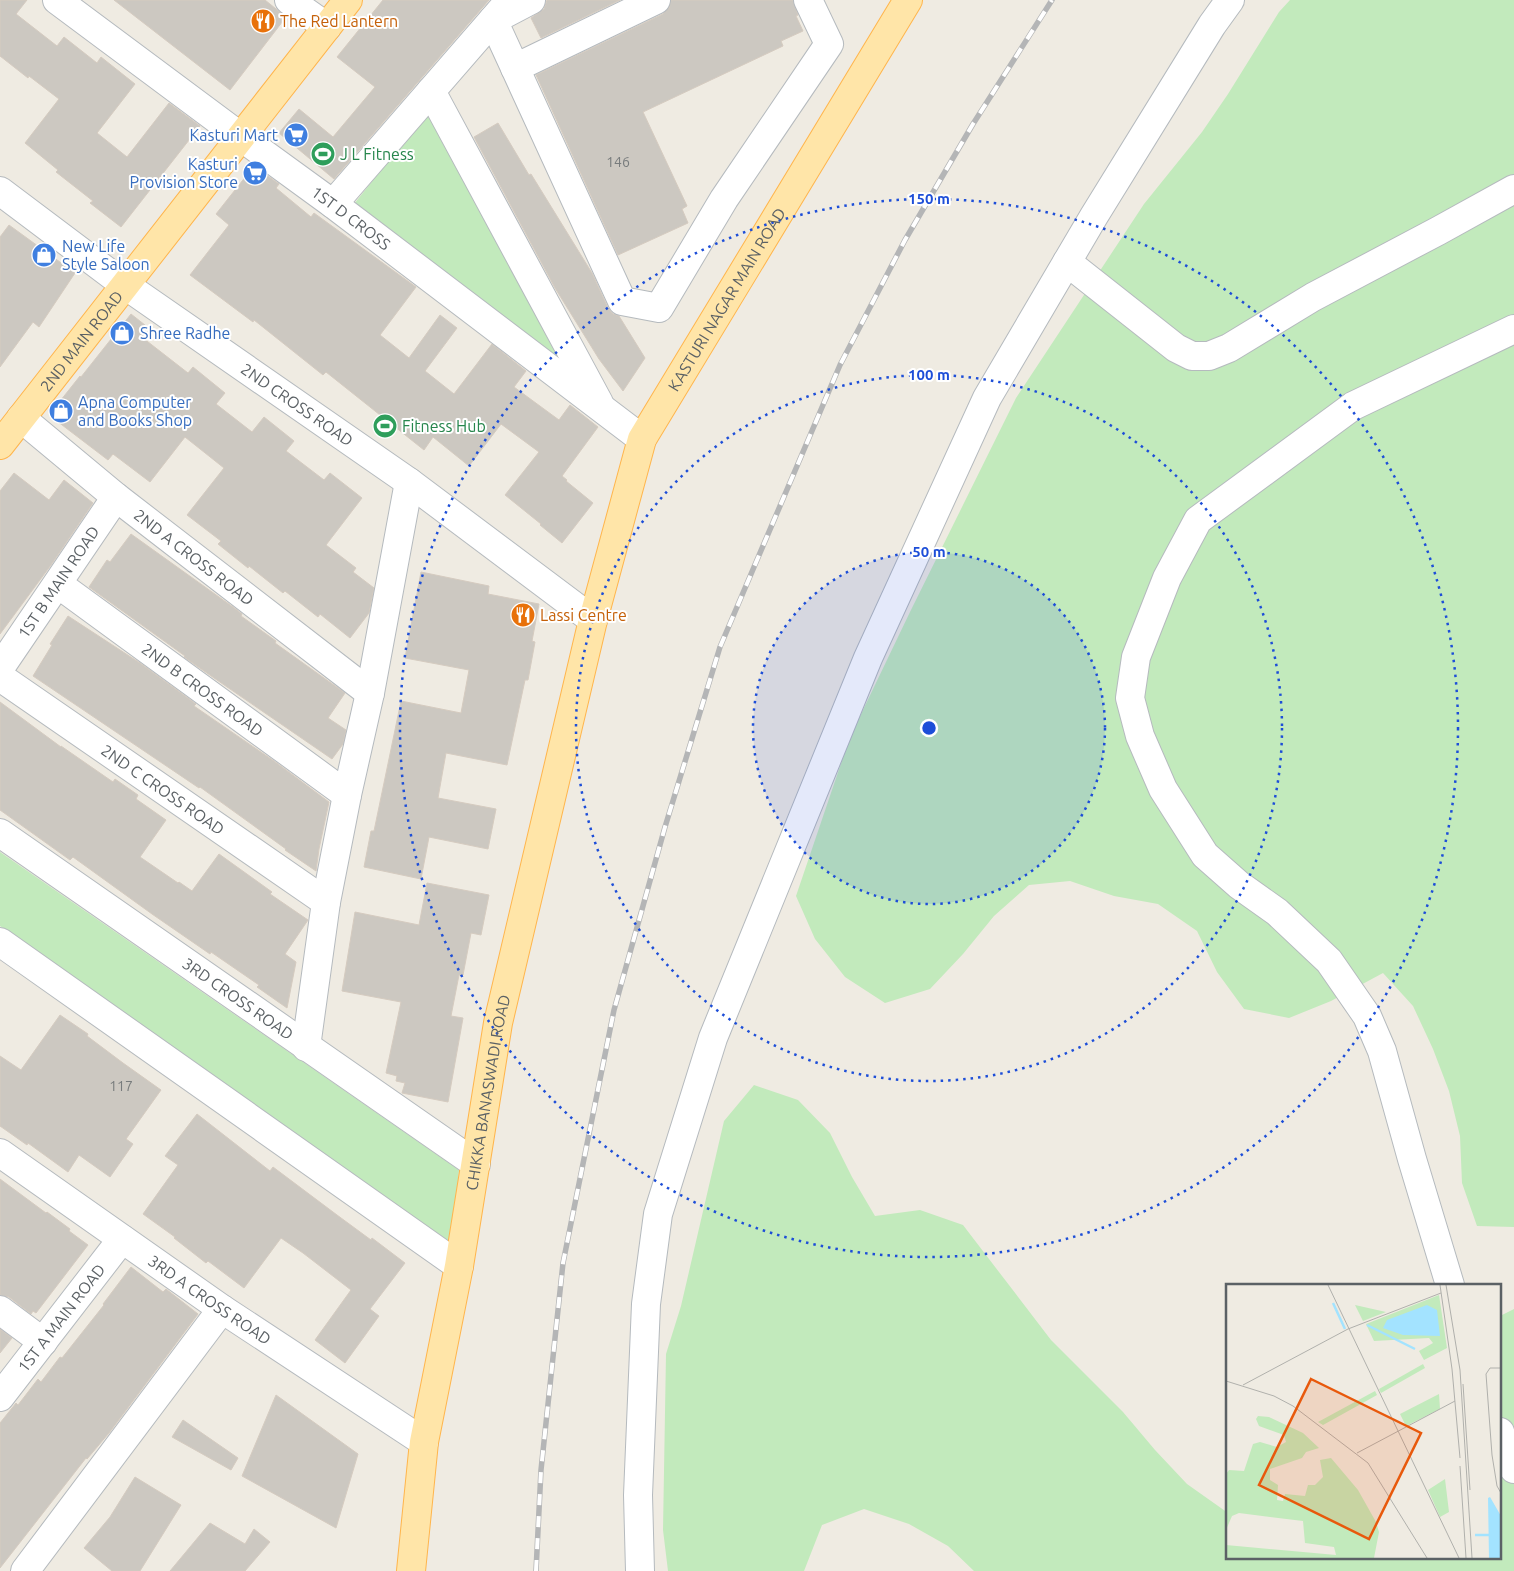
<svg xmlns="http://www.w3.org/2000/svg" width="1514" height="1571" viewBox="0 0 1514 1571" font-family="Ubuntu,sans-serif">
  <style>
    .green { fill: #c2eabc }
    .building { fill: #ccc8c1; stroke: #d5cbc0 }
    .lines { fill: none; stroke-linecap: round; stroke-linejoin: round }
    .minor-casing { stroke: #b5babe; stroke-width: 30 }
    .major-casing { stroke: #ffb54c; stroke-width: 30 }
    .minor { stroke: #fff; stroke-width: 28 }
    .major { stroke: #ffe5a8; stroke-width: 28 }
    .rail-casing { stroke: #b4b5b6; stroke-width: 5.5 }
    .rail { stroke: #fff; stroke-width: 4; stroke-dasharray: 11; stroke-linecap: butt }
    .ring { fill: none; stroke: #1d4ed8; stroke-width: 2.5; stroke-dasharray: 2.5 5 }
    .labels { text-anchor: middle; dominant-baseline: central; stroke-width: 4; stroke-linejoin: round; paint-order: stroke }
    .number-label { font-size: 14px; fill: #777b7c }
    .food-label { font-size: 16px; fill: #c56008; stroke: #fff; text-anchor: start }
    .shop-label { font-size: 16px; fill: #366cbe; stroke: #fff; text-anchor: start }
    .leisure-label { font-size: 16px; fill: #27864d; stroke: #fff; text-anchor: start }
    .street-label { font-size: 16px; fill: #5b6165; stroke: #fff }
    .inset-river { fill: none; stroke: #a3e3ff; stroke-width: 2.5 }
    .inset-road { fill: none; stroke: #b0b0ac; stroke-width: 1 }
    .view { fill: #e8590c; fill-opacity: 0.15; stroke: #e8590c; stroke-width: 2.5 }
    .inset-edge { fill: none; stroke: #5b6165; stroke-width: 2.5 }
    .centre { fill: #1d4ed8; stroke: #fff; stroke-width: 2.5 }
    .ring-label { font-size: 15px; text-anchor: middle; font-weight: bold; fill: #1d4ed8; stroke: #fff; stroke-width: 4; stroke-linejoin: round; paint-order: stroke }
  </style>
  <rect width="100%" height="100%" fill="#efebe2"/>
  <g class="green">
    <polygon points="1290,0 1514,0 1514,1227 1477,1226 1462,1183 1460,1136 1449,1091 1433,1049 1413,1006 1383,973 1331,1001 1289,1018 1244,1009 1217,972 1197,931 1158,904 1114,896 1070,881 1029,885 994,916 963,954 930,989 885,1003 845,977 815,939 796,896 850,737 910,612 1016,398 1144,204 1202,132 1228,94 1279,12"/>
    <polygon points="429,110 560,362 354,204"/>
    <polygon points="0,852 459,1170 452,1245 0,926"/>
    <polygon points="754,1085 798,1100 830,1133 852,1177 875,1216 920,1210 963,1225 1051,1340 1123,1412 1155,1450 1187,1484 1228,1513 1228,1557 1500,1557 1500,1316 1514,1309 1514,1571 974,1571 948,1546 909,1524 864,1509 822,1525 804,1571 668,1571 663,1530 666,1354 681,1306 724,1121"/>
  </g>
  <g class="building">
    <polygon points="0,0 27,0 16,14 57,46 64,37 97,63 101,57 135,84 97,133 127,157 169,103 200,126 121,227 90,203 93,201 56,172 58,170 25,143 59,99 29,76 28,78 0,56"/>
    <polygon points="114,0 265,0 286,17 230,90"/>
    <polygon points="383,0 489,0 334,179 279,133 299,109 333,137 375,87 337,57"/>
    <polygon points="547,0 620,0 541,38 531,18 544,9"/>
    <polygon points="671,0 793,0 798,15 796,16 803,31 781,41 783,46 643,112 687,206 682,209 688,223 618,255 536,75 663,14 669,8"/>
    <polygon points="498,123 529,175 531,174 592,273 608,308 613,314 619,316 645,358 623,391 599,359 555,288 474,137"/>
    <polygon points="254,166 279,184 276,188 311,217 314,213 416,287 380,335 409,358 440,315 457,328 425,371 454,394 492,344 526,371 514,387 559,420 570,405 598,427 562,476 567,480 566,481 593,503 562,543 540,525 541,524 505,495 539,452 501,424 469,466 433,437 424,450 326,372 323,375 254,320 253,322 190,275 229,225 216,214"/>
    <polygon points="9,225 75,273 39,327 33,322 0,367 0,237"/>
    <polygon points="131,314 150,329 143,338 188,373 193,367 225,393 216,404 252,432 264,417 294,441 286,451 324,480 330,473 362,498 326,545 356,568 353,572 374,588 369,613 350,638 320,614 318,617 285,591 283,593 249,566 248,568 218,544 221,541 187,515 224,468 185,437 150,482 113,454 108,460 49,415 80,376 81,377"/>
    <polygon points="14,473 49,500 64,480 93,503 51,565 0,634 0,491"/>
    <polygon points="131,534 233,607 242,614 241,616 276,641 275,643 345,693 328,718 346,730 343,744 332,759 214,678 184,657 185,656 89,587 107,560 110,562"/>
    <polygon points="421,572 489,586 488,594 539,604 532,641 535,642 528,680 525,680 507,765 446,753 438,798 496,809 488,849 429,837 421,879 364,867 371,831 374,831 401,701 461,713 469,670 405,658"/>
    <polygon points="68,616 140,663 196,704 194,706 274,761 329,802 319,849 316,871 285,850 286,849 200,787 199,788 33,676 52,645 50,644"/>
    <polygon points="0,702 61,747 61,746 113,782 115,779 138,795 136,799 166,820 140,857 178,883 179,882 192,891 219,854 272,892 270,894 308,920 285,954 296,962 287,1008 257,987 259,985 211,952 210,954 152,914 73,857 70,860 0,810"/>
    <polygon points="427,883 489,895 481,935 471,933 463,975 459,975 451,1016 463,1018 448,1102 402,1093 405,1083 396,1081 397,1076 386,1073 401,1002 342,991 355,912 419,925"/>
    <polygon points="60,1015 88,1034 87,1036 123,1063 161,1090 126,1139 133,1144 110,1177 79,1155 68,1172 28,1143 27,1145 0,1126 0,1056 21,1070"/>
    <polygon points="197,1114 270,1171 273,1167 337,1215 371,1240 372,1238 405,1263 370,1309 379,1316 345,1363 315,1340 351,1290 303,1253 281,1238 244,1288 208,1261 206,1263 174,1238 175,1237 143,1214 178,1165 165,1156"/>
    <polygon points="0,1179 46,1213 47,1212 70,1229 69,1231 88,1245 36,1313 33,1311 31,1314 9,1297 0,1295"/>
    <polygon points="131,1267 163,1292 166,1289 198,1314 109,1433 87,1459 86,1458 0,1568 0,1423 16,1403 18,1405 38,1379 41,1382 60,1357 62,1358 104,1305 103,1304"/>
    <polygon points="0,1329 12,1338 0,1353"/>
    <polygon points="276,1395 358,1454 336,1528 242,1476"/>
    <polygon points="183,1420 238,1458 231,1470 172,1437"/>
    <polygon points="135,1477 181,1505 140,1571 112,1571 84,1548 110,1517"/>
    <polygon points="210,1523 245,1544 254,1529 270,1542 245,1571 170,1571"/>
  </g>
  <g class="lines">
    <defs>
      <g id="minor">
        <path id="s1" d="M57,0l184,137 92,67 309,235"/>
        <polyline points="289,0 327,27"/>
        <polyline points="531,0 493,20 622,301 659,308 724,199 829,44 808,0"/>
        <polyline points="515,68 656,0"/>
        <polyline points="431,91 599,403"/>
        <path id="s2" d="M0,191l125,94 284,197 184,138"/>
        <polyline points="333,204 504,7"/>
        <polyline points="1067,262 1176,348 1192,356 1209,356 1229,348 1313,297 1438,231 1514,189"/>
        <path id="s3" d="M21,418l95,79 254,196"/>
        <path id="s4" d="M58,584l289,211"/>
        <path id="s5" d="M0,668l116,-171"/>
        <path id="s6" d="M0,677l326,225"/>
        <path id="s7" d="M0,833l476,331"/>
        <polyline points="0,942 459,1266"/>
        <polyline points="306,1047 326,902 347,795 370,693 409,482"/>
        <path id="s8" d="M0,1153l222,156 202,133"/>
        <polyline points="1450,1285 1412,1159 1382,1051 1367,1016 1329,961 1277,912 1239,885 1205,855 1163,789 1140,736 1130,698 1136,657 1167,578 1198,520 1353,406 1514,329"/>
        <polyline points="0,1310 43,1342"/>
        <path id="s9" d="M0,1397l122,-158"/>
        <polyline points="1500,1432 1514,1469"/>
        <polyline points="25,1571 222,1309"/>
        <polyline points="640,1571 638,1495 646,1304 658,1214 713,1038 868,658 987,398 1094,216 1212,25 1230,0"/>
      </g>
      <g id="major">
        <path id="s10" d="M0,445l348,-445"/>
        <path id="s11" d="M411,1571l13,-129 35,-176 39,-243 95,-403 49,-181 266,-439"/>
      </g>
    </defs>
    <use href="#minor" class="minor-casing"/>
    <use href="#major" class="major-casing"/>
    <use href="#minor" class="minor"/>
    <use href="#major" class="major"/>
    <defs>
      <polyline id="rail" points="536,1571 541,1470 563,1263 614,1010 665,827 720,647 840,365 905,240 973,124 1052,0"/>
    </defs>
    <use href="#rail" class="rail-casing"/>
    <use href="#rail" class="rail"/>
  </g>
  <circle cx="929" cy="728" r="176" fill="#1d4ed8" fill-opacity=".12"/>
  <g class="ring">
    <circle cx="929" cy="728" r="176"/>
    <circle cx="929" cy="728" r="353"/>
    <circle cx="929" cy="728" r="529"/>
  </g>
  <defs>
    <symbol id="restaurant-disc" viewBox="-11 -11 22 22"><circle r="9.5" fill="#e8710a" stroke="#fff"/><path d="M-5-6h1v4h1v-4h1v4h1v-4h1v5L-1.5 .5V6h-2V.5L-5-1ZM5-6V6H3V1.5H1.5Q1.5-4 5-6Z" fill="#fff"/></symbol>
    <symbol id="supermarket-disc" viewBox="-11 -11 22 22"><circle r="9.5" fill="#3f7fe0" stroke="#fff"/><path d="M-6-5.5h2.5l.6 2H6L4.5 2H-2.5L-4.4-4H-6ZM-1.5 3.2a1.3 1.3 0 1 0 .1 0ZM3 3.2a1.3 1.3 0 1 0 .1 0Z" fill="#fff"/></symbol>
    <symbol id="stadium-disc" viewBox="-11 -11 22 22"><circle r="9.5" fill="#2e9e5b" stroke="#fff"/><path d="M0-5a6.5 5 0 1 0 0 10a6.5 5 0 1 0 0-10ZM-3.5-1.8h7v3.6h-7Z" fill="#fff"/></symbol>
    <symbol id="shop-disc" viewBox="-11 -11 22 22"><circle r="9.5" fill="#3f7fe0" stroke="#fff"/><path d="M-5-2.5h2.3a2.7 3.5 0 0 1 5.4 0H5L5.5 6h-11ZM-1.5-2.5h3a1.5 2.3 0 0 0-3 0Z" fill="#fff"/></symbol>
  </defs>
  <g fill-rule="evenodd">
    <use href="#restaurant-disc" x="249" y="7" width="28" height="28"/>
    <use href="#supermarket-disc" x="282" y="121" width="28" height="28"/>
    <use href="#stadium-disc" x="309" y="140" width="28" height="28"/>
    <use href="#supermarket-disc" x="241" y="159" width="28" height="28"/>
    <use href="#shop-disc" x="30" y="241" width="28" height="28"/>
    <use href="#shop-disc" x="108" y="319" width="28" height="28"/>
    <use href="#shop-disc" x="47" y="397" width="28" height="28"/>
    <use href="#stadium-disc" x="371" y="412" width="28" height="28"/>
    <use href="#restaurant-disc" x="509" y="601" width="28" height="28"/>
  </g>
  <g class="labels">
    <g class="number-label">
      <text x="618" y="162">146</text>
      <text x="121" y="1086">117</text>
    </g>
    <g class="food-label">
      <text x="280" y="21">The Red Lantern</text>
      <text x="540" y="615">Lassi Centre</text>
    </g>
    <g class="shop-label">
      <text x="278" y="135" text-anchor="end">Kasturi Mart</text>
      <text x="238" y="164" text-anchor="end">Kasturi<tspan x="238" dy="18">Provision Store</tspan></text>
      <text x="62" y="246">New Life<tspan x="62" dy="18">Style Saloon</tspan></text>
      <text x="140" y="333">Shree Radhe</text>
      <text x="78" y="402">Apna Computer<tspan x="78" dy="18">and Books Shop</tspan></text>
    </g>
    <g class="leisure-label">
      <text x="340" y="154">J L Fitness</text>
      <text x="402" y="426">Fitness Hub</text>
    </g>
    <g class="street-label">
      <text stroke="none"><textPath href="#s1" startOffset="366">1ST D CROSS</textPath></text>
      <text stroke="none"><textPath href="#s11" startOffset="1320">KASTURI NAGAR MAIN ROAD</textPath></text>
      <text stroke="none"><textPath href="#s10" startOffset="132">2ND MAIN ROAD</textPath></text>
      <text stroke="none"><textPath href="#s2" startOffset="366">2ND CROSS ROAD</textPath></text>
      <text stroke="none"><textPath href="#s3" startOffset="222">2ND A CROSS ROAD</textPath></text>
      <text stroke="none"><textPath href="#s5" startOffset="104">1ST B MAIN ROAD</textPath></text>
      <text stroke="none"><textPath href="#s4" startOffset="179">2ND B CROSS ROAD</textPath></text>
      <text stroke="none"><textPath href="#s6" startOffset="198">2ND C CROSS ROAD</textPath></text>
      <text stroke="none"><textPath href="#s7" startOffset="290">3RD CROSS ROAD</textPath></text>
      <text stroke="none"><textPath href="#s11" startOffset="485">CHIKKA BANASWADI ROAD</textPath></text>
      <text stroke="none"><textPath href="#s8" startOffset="256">3RD A CROSS ROAD</textPath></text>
      <text stroke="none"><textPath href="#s9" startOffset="100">1ST A MAIN ROAD</textPath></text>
    </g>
  </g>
  <g transform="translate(1226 1284)">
    <rect width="275" height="275" fill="#efebe2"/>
    <path d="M213,11l8,53 -23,12 -5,-9 14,-8 -4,-5 -55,3 -8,-17zM129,21l31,7 -23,9zM197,80l2,4 -44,25 -2,-4zM149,107l2,4 -54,30 -5,-3zM213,110l1,15 -34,17 -6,-12zM32,132l11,1 34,16 16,15 -13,4 -4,6 -32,11v11l8,5 -1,15 6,1 2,-7 20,2 3,-11h7l8,-8 -3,-17 11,-2 27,32 18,32 3,10 -5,26h-148v-13l110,10 -2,-8 -29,-4 -2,-22 -64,-8 -7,3 -6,14v-56l3,-4 15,1 9,-27 7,-2 17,5 9,-5 -2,-7 -25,-9 -3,-7zM219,195l4,33 -9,5 -12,-27z" fill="#c2eabc"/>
    <path d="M201,21l10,5 3,26 -37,-1 -20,-7 4,-8zM264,213l11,19v42h-12l-1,-60z" fill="#a3e3ff"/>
    <path class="inset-river" d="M107,19l12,26M141,41l48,24M249,251h16"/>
    <path class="inset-road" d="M102,1l131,273M214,1l12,84 8,89M220,1l14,85 12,188M275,84h-11l-4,6 6,81 5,31 4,7M0,97l48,15 19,10 75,57 59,95M237,100l7,106M17,101l105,-56 93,-36M131,169l98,-52M234,182l6,92"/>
    <path class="view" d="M85,95l110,54 -52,106 -110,-54z"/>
    <rect width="275" height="275" class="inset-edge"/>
  </g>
  <circle cx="929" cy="728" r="8" class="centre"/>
  <g class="ring-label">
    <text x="929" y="204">150 m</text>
    <text x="929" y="380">100 m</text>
    <text x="929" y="557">50 m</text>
  </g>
</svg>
